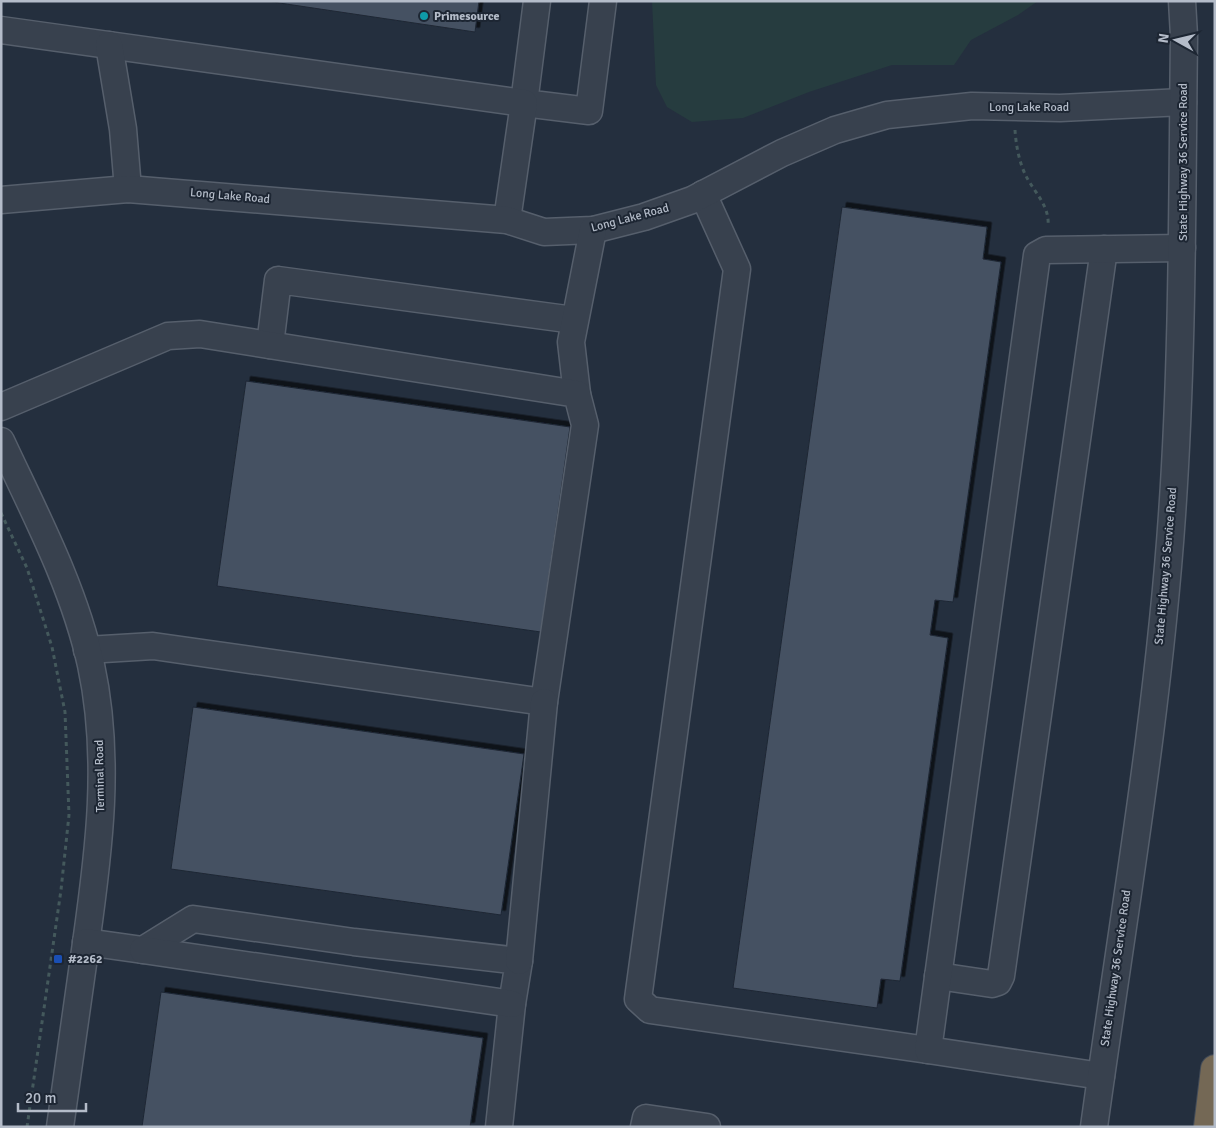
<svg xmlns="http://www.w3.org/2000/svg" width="1216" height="1128" viewBox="0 0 1216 1128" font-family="Signika,sans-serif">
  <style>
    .green { fill: #263c3f }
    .building { fill: #455162; stroke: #1f2835; filter: url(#shadow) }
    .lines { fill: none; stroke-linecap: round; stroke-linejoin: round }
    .minor-casing { stroke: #565f6c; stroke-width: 29 }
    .highway-casing { stroke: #434c59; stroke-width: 30 }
    .path { stroke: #44595c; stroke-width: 3; stroke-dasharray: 4 4; stroke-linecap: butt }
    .minor { stroke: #38414e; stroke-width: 26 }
    .highway { stroke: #746855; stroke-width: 28 }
    .culture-dot { fill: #0f9aa8; stroke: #1d2633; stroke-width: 2 }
    .transit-dot { fill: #1a4fb4; stroke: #1d2633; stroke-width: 2 }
    .labels { text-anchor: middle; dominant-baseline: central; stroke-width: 4; stroke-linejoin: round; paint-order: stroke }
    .poi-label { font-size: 12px; font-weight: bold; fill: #b4bcc9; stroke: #1d2633; text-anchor: start }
    .street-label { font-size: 12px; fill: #b4bcc9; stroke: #1d2633 }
  </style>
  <defs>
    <filter id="shadow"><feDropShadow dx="4.5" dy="-4.5" stdDeviation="0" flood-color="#0009"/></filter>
  </defs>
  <rect width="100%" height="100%" fill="#242f3e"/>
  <polygon class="green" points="652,1 1038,1 1018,15 971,40 954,65 892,65 809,92 743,118 692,122 667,107 656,85"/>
  <g class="building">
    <polygon points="266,1 479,1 475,32"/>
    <polygon points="842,207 987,227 983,259 1001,262 953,602 935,600 930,635 948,638 900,981 881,979 877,1008 733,988"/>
    <polygon points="246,381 570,427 541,632 217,586"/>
    <polygon points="193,707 524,754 501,915 171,869"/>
    <polygon points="161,992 483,1038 470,1127 142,1127"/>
  </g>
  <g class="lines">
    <defs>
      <g id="minor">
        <polyline points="537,1 524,103 589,111 603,1"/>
        <polyline points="1,30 524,103 507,220"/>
        <polyline points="109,45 123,129 128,189"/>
        <polyline points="703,194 737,269 638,999 650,1010 928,1050"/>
        <polyline points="1,200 128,189 507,220 544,232 593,230 644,217 692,200 782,153 835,130 887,115 972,106 1060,108 1183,102"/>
        <polyline points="270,345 278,280 574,320"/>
        <polyline points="577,394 571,342 593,230"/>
        <polyline points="1,407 168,336 200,334 577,394 585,425 544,702 153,646 87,650"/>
        <path d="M1,441c34,73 73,146 90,224 20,93 8,186 -5,278 -9,61 -17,123 -26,184"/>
        <polyline points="86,942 143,950 193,919 354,942 519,961 512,1004 499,1127"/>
        <polyline points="143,950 512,1004"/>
        <polyline points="519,961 544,702"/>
        <polyline points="938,976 992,984 998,982 1001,976 1104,249"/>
        <polyline points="1101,1076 928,1050 1037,255 1046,250 1182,248"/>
        <polyline points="644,1127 646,1118 707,1127"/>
        <path d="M1094,1127c28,-204 64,-407 78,-612 11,-159 10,-319 12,-479l-2,-35"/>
      </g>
      <polyline id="highway" points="1208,1127 1215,1069"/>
    </defs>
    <use href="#minor" class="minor-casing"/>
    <use href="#highway" class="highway-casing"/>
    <g class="path">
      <path d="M1015,130c1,15 4,32 11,46 8,16 24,30 22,50"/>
      <polyline points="1,513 27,568 52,647 65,712 69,815 61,890 27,1127"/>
    </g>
    <use href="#minor" class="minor"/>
    <use href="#highway" class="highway"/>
  </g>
  <circle class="culture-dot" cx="424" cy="16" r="5"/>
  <rect class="transit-dot" x="53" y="954" width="10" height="10" rx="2.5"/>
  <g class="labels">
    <g class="poi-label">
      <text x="434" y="16">Primesource</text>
      <text x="68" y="959">#2262</text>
    </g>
    <g class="street-label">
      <text x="1029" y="107">Long Lake Road</text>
      <text transform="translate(1183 162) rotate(-90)">State Highway 36 Service Road</text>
      <text transform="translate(230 196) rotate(5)">Long Lake Road</text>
      <text transform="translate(630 218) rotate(-15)">Long Lake Road</text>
      <text transform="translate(1166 566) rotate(-85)">State Highway 36 Service Road</text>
      <text transform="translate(100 776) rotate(-91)">Terminal Road</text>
      <text transform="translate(1116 968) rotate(-82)">State Highway 36 Service Road</text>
    </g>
  </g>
  <rect width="1216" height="1128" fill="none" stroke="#b4bcc9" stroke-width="5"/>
  <g transform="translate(1176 40) rotate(278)" stroke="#1d2633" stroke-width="4" paint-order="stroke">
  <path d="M0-4L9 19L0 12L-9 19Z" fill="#b4bcc9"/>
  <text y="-8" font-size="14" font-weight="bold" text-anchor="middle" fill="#b4bcc9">N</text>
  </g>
  <path d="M18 1103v8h68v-8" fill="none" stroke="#b4bcc9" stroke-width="2.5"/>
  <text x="25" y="1103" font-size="15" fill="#b4bcc9" stroke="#1d2633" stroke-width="4" paint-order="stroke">20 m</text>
</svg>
